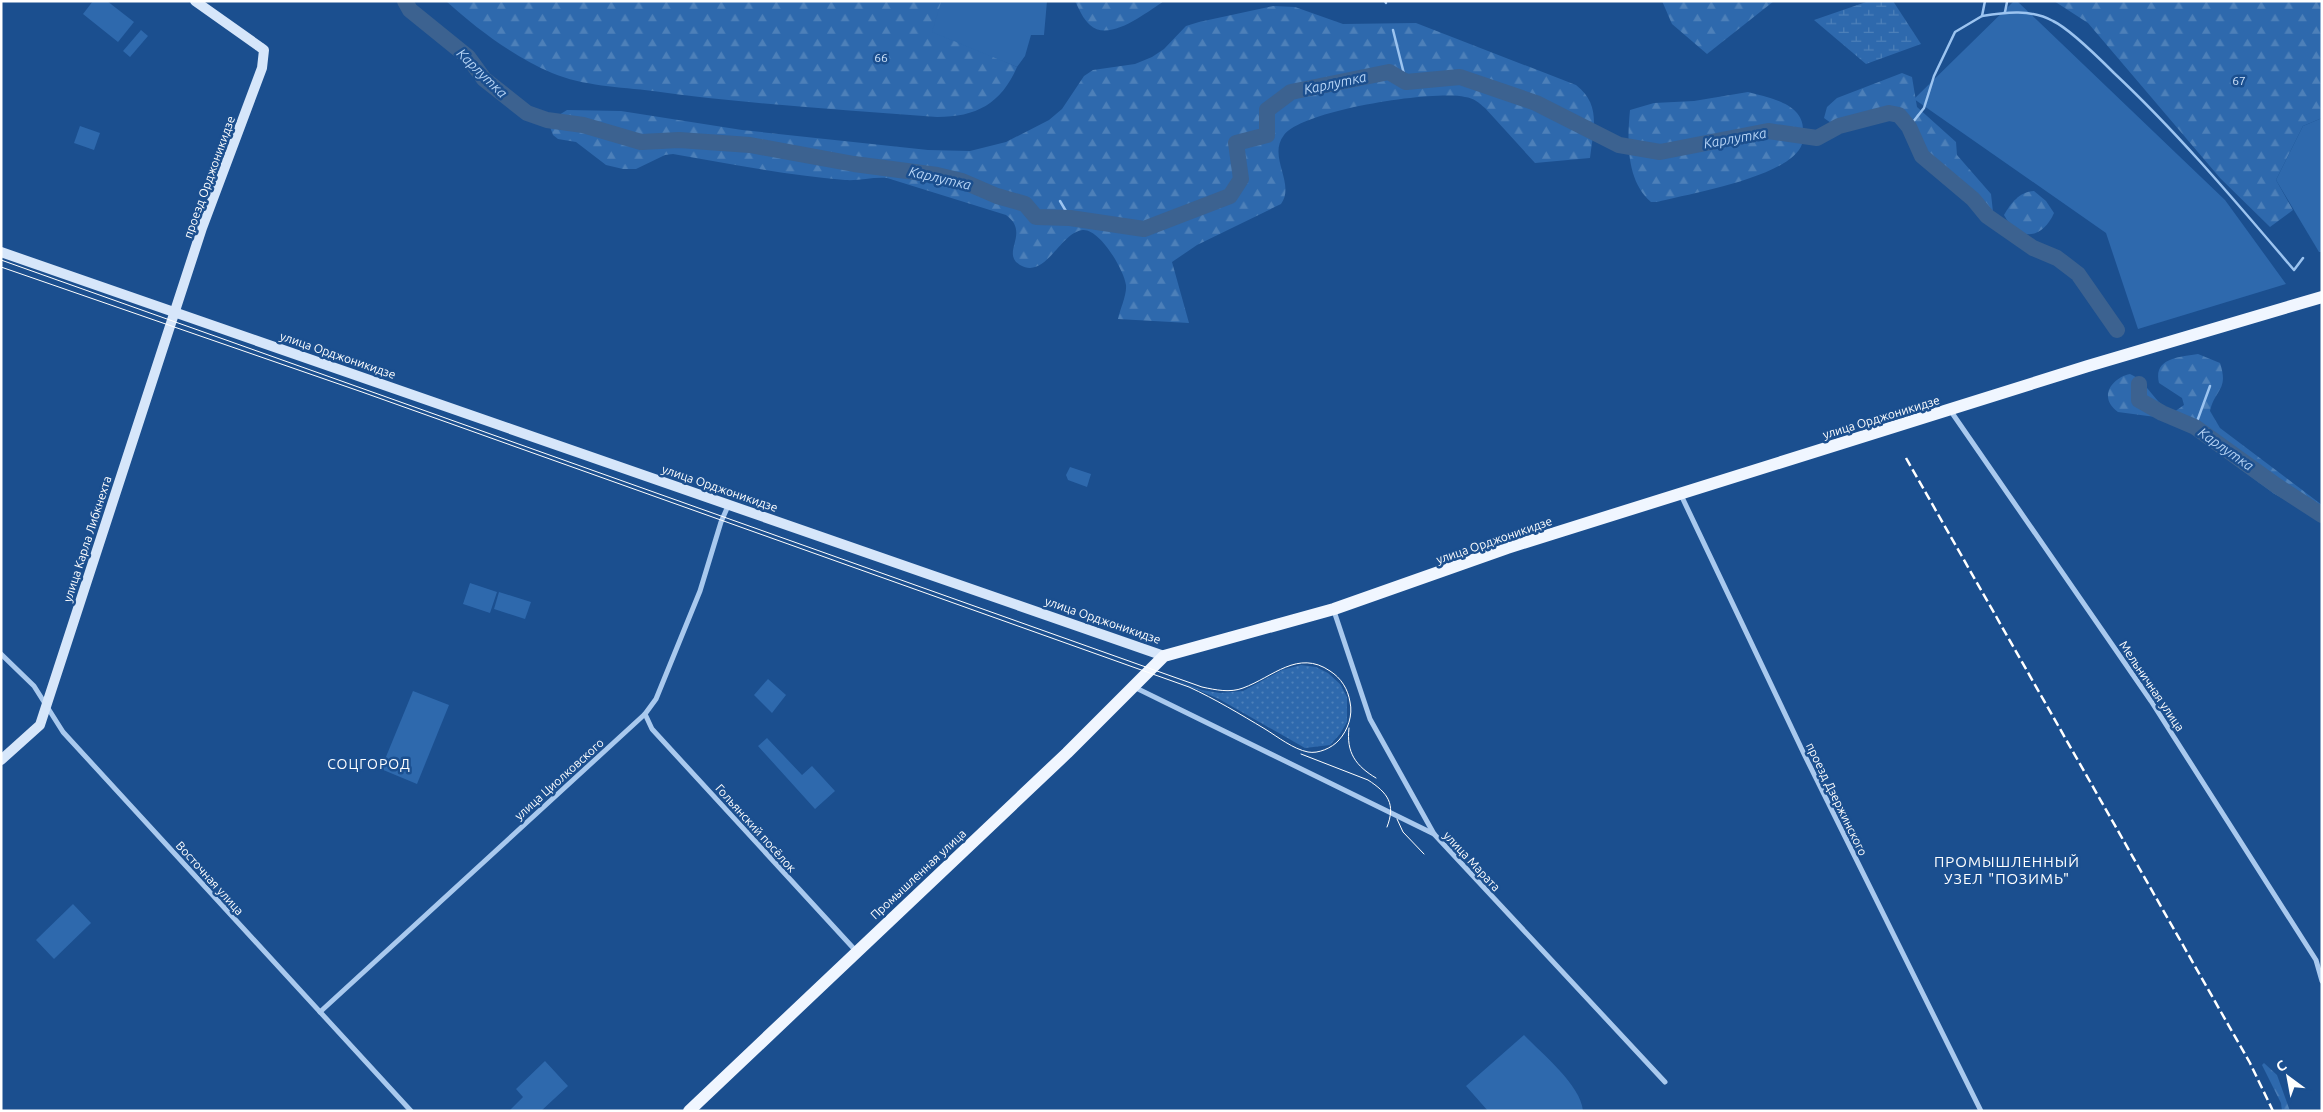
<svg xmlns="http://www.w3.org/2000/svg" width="2323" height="1112" viewBox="0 0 2323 1112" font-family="Ubuntu,sans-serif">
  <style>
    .grass { fill: url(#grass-dots) }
    .forest { fill: url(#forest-firs) }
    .wetland { fill: url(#wetland-marsh) }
    .park { fill: #2e69ad }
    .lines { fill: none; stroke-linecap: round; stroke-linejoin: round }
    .stream { stroke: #9cc4f0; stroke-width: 2.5 }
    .river { stroke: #3c6290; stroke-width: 16 }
    .minor { stroke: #a9c9ee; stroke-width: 5 }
    .secondary { stroke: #d6e6fa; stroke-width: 10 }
    .primary { stroke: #f0f6ff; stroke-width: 12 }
    .tram { stroke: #fff; stroke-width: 1 }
    .rail { stroke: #fff; stroke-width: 2.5; stroke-dasharray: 9 4; stroke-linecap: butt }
    .labels { text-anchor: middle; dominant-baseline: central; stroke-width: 5; stroke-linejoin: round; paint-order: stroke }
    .park-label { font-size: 12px; fill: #cfe3fa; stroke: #1b4f8f }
    .street-label { font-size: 12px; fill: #fff; stroke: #1b4f8f }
    .water-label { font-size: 14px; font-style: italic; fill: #b5d3f5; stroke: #1b4f8f }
    .neighbourhood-label { font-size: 14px; letter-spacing: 1px; fill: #fff; stroke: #1b4f8f }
    .quarter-label { font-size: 15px; letter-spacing: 1px; fill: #fff; stroke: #1b4f8f }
  </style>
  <defs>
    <pattern id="grass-dots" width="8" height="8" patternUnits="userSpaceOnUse" patternTransform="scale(1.25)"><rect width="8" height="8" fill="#2e69ad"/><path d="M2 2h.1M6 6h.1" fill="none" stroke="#4d80b9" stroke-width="1.8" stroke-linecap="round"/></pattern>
    <pattern id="forest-firs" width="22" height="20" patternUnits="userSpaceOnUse" patternTransform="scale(1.25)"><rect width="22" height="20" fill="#2e69ad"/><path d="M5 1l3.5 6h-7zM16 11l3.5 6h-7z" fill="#4d80b9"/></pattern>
    <pattern id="wetland-marsh" width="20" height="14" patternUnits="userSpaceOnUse" patternTransform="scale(1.25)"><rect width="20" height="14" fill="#2e69ad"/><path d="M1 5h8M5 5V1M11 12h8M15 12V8" fill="none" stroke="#4d80b9"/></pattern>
  </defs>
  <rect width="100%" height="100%" fill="#1b4f8f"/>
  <polygon class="grass" points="1301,665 1316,667 1328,673 1340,684 1347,697 1347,722 1340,734 1330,745 1305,748 1219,699 1175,680 1202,690 1220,693 1243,691 1282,670"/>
  <g class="forest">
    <path d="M446,1h495l54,56 22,10c-16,37 -41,50 -80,50 -95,-7 -190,-13 -284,-26 -33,-4 -70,-5 -101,-18 -38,-16 -75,-44 -106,-72z"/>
    <path d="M1075,1h89c-17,11 -55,42 -74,24 -7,-6 -11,-16 -15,-24z"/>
    <polygon points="1662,1 1774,1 1707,54 1672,24"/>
    <polygon points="2054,1 2322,1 2322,118 2303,126 2276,180 2293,210 2270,227 2220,178 2088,23"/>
    <path d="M1273,6l22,1 48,17 73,-1 160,62c26,20 17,45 14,73l-55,5 -50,-55c-6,-5 -11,-10 -20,-11 -31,-7 -162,13 -181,38 -17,22 12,48 -3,69l-84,41 -25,17 17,61 -71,-4c2,-10 9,-24 8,-34 -2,-15 -26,-56 -43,-55 -23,2 -37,50 -63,35 -20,-12 11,-32 -14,-50l-119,-37c-15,-1 -28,3 -42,2 -58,-5 -115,-16 -172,-26l-8,1 -29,14h-13l-17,-4 -30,-23 -18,-3 -5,-4 -3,-8 1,-7 16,-10 54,1 121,19 186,20 42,1 36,-9 43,-22 13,-11 22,-33 9,-6 42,-6 17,-7 12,-8 22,-23 13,-4z"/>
    <polygon points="1902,73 1912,77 1917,107 1956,142 1957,155 1991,194 1993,212 1986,208 1927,152 1906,118 1889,108 1831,123 1824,118 1827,107 1837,98"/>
    <path d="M1748,92c21,6 57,11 55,40 0,4 0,9 -1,12 -11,33 -114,50 -145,58h-6c-25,-21 -24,-62 -21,-92l24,-7 40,-2z"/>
    <path d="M2034,191l12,10 8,12c-12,27 -36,29 -50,2 7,-12 15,-23 30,-24z"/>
    <path d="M2198,354l22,9c9,27 -5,26 -10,48l10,17 102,77v16l-49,-28 -81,-60 -29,-15 -45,-6c-20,-14 -7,-34 12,-38 19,8 23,30 44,38l10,-7 -2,-7 -23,-15c-6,-25 20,-26 39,-29z"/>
    <polygon points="2264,1063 2277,1075 2290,1111 2282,1111 2281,1103 2262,1065"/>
  </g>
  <polygon class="wetland" points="1869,1 1893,1 1921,44 1866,64 1814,20"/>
  <g class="park">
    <polygon points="93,1 107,1 134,22 118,42 83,14"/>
    <polygon points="1047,1 1044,35 1031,35 1025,56 1017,67 932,32 941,2"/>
    <polygon points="2014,1 2017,1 2225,200 2286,284 2138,329 2106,233 1914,99"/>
    <polygon points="141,30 148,36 130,57 123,51"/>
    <polygon points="2322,118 2322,252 2319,252 2276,180 2303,126"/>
    <polygon points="80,126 100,133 94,150 74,143"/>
    <polygon points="1070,467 1091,474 1087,487 1068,480 1066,475"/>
    <polygon points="470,583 497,592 490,613 463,604"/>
    <polygon points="499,592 531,602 525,619 494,609"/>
    <polygon points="768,679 786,695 772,713 754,695"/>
    <polygon points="413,691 449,705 417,784 381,769"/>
    <polygon points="767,738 802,775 812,766 835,791 815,809 758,746"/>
    <polygon points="73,904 91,923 54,959 36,940"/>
    <path d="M1524,1035c17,18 57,50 59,76h-95l-22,-25z"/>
    <polygon points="545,1061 568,1086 541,1111 509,1111 523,1097 516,1089"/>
  </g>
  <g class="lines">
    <g class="stream">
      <polyline points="1385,1 1386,3"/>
      <polyline points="2005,12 2007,2"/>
      <path d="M1982,16c24,-4 49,-7 71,5 17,8 47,38 61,52 65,61 122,129 180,197l9,-12"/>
      <polyline points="1393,30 1406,82"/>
      <polyline points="1909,127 1924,108 1934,76 1955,32 1982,16 1985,1"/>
      <polyline points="1060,201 1070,218"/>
      <polyline points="2195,427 2210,386"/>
    </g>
    <g class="river">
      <polyline points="405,1 410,10 468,57 484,79 527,113 547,120 583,125 641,142 679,140 750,145 854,164 937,175 962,181 997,196 1025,204 1036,217 1070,218 1144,229 1230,196 1241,179 1236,143 1267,135 1267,110 1291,92 1389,72 1406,82 1460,77 1536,103 1619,145 1660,152 1768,131 1817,138 1839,126 1889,113 1899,115 1909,127 1922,156 1973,199 1987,216 2033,248 2057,258 2078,274 2117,330"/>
      <polyline points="2139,384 2139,400 2162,413 2195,427 2277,486 2322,515"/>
    </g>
    <g class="minor">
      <polyline points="1950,410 2151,701 2316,960 2322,981"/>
      <polyline points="1681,495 1805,756 1981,1111"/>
      <polyline points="1334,611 1370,719 1434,834 1665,1082"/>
      <polyline points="1,654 34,686 63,732 411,1111"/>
      <polyline points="1134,687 1434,834"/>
      <polyline points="645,714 652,729 856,951"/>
      <polyline points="320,1012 645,714 656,699 700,591 721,522 728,506"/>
    </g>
    <g class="secondary">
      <polyline points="1,252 1164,656"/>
      <polyline points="1,760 40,725 202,228 262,68 264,50 260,47 195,1"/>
    </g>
    <polyline class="primary" points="689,1111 1067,753 1164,656 1334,609 1507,548 2088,366 2322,297"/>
    <g class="tram">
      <path d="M1,260l1201,427c14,3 28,6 41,1 30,-11 55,-39 87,-17 11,7 18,18 20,31 3,13 -2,28 -11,38 -7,8 -21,14 -31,12 -15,-3 -30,-15 -43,-23 -25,-15 -50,-30 -76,-42l-827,-295 -361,-125"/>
      <path d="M1349,728c-3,25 7,38 27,50"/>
      <path d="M1301,754l67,26c20,13 28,24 19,47"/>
      <polyline points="1397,819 1403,832 1424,854"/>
    </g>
    <polyline class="rail" points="1906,458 2250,1063 2273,1111"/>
  </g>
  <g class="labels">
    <g class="park-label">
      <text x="881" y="57">66</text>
      <text x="2239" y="80">67</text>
    </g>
    <g class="street-label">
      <text transform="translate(209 177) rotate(-70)">проезд Орджоникидзе</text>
      <text transform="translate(338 355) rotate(19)">улица Орджоникидзе</text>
      <text transform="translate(1881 417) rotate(-17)">улица Орджоникидзе</text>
      <text transform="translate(720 488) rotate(19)">улица Орджоникидзе</text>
      <text transform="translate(87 539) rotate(-72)">улица Карла Либкнехта</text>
      <text transform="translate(1494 540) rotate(-19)">улица Орджоникидзе</text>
      <text transform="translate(1103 620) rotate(19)">улица Орджоникидзе</text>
      <text transform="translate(2152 686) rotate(56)">Мельничная улица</text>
      <text transform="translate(559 779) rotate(-42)">улица Циолковского</text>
      <text transform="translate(1837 799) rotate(64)">проезд Дзержинского</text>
      <text transform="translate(756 828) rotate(48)">Гольянский посёлок</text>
      <text transform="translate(1472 861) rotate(47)">улица Марата</text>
      <text transform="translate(918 874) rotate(-43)">Промышленная улица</text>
      <text transform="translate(210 878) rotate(48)">Восточная улица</text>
    </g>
    <g class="water-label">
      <text transform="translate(482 73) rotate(44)">Карлутка</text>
      <text transform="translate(1335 83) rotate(-12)">Карлутка</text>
      <text transform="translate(1735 138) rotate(-10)">Карлутка</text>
      <text transform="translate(940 178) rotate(13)">Карлутка</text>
      <text transform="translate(2226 449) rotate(35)">Карлутка</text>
    </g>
    <g class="neighbourhood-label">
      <text x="369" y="764">СОЦГОРОД</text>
    </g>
    <g class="quarter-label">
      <text x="2007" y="861">ПРОМЫШЛЕННЫЙ<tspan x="2007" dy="17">УЗЕЛ "ПОЗИМЬ"</tspan></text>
    </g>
  </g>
  <rect width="2323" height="1112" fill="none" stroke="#ffffff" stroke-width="5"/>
  <g transform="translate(2288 1077) rotate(328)" stroke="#1b4f8f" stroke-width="4" paint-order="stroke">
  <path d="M0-4L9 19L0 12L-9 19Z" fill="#ffffff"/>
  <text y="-8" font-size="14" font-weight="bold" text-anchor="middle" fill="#ffffff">С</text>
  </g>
</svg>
